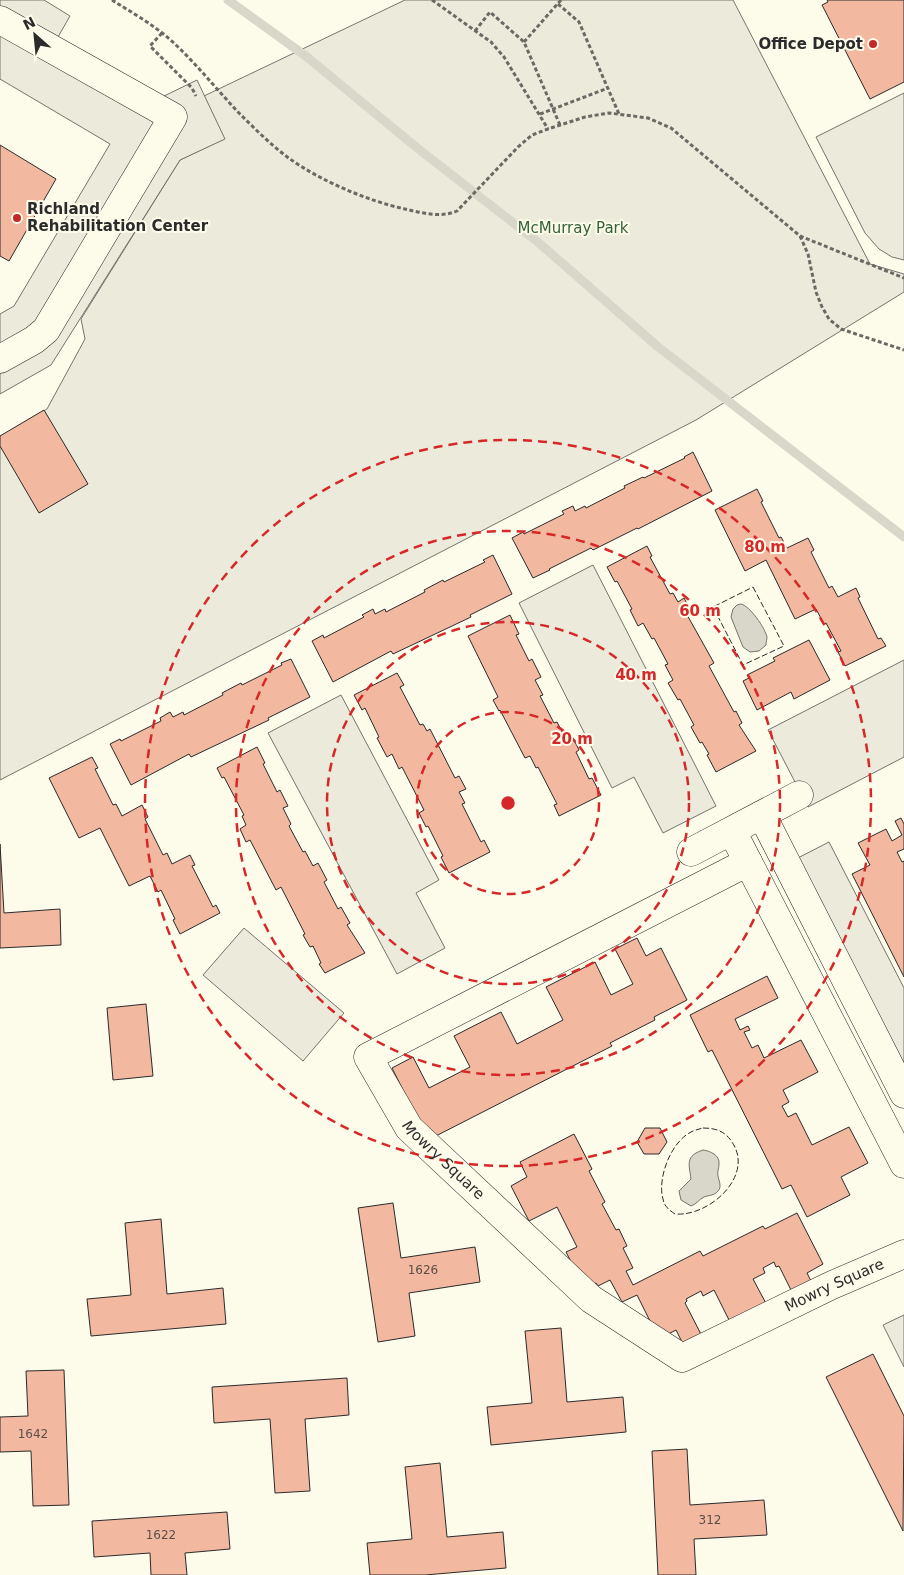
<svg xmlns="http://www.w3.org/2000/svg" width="904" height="1575" viewBox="0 0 904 1575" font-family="'DejaVu Sans',sans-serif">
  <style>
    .green { fill: #ecebdb; stroke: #74746e }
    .parking { fill: #eceadb; stroke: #74746e }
    .water { fill: #d8d7c9; stroke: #74746e }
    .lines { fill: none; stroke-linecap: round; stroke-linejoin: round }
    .stream { stroke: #d8d7c9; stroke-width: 9 }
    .building { fill: #f2b8a0; stroke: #2b2b2b }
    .minor-casing { stroke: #2b2b2b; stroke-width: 29 }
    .path { stroke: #6a6964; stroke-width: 3; stroke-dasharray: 4 2.5; stroke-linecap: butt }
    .minor { stroke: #fdfbea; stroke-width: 28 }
    .fence { stroke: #2b2b2b; stroke-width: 1; stroke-dasharray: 6 2.5; stroke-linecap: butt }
    .ring { fill: none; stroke: #d62828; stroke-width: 2.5; stroke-dasharray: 9 6 }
    .poi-dot { fill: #c62828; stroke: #fdfbea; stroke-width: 2 }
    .labels { text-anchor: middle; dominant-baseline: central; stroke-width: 4; stroke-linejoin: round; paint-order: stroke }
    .number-label { font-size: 12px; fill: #5d4e48 }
    .poi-label { font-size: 15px; font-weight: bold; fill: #2b2b2b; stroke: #fdfbea; text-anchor: end }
    .park-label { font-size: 15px; fill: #34623c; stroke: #fdfbea }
    .street-label { font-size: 15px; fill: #2b2b2b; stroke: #fdfbea }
    .centre { fill: #d62828; stroke: #fdfbea; stroke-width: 2.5 }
    .ring-label { font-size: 15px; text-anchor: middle; font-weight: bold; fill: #d62828; stroke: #fdfbea; stroke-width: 4; stroke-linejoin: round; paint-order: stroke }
  </style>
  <rect width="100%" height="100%" fill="#fdfbea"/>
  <polygon class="green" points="405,0 733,0 870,264 904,274 904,292 696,420 0,780 0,437 47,409 85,339 81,319 180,160 224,139 204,96"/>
  <g class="parking">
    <polygon points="0,0 44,0 70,16 58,37 160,98 197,80 225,139 180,160 51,365 0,394 0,314 14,306 110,144 0,79"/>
    <polygon points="904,93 904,260 892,257 879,249 865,233 816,137"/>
    <polygon points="593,565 716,806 663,833 634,777 612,788 519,603"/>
    <polygon points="904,660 904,757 808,807 768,730"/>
    <polygon points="341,695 439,880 416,893 445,948 397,974 268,733"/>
    <polygon points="829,842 904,988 904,1079 792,861"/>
    <polygon points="244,928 344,1013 303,1061 203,975"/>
    <polygon points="904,1315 904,1367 883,1325"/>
  </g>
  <g class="water">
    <path d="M741,604c9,2 24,24 26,33 0,2 -1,5 -1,8l-7,6 -9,1 -7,-5 -12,-30 2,-8 4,-4z"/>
    <path d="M703,1150c7,1 17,5 16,14 0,5 -2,7 -1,12 1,5 4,11 0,15 -4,5 -9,4 -14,6 -6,3 -7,7 -13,9l-10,-6 -2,-9 12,-12c-2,-15 -6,-23 12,-29z"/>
  </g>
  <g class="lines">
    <polyline class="stream" points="228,0 307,57 416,147 539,243 657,346 904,537"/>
  </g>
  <g class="building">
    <polygon points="827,0 904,0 904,82 870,99 822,5 828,2"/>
    <polygon points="0,145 56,179 9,261 0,256"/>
    <polygon points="44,410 88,484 39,513 0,446 0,436"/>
    <polygon points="693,452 712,491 638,529 637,528 593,550 591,548 549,569 550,570 533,578 512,538 523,532 524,534 564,514 562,511 573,506 575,511 585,506 586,508 625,488 624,486 643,477 644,478 685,458 684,457"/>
    <polygon points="757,489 763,501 761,502 779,538 781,537 787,548 808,538 814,550 811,552 829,588 832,586 838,597 856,588 860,597 858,598 878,639 881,638 886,646 845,666 838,652 841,651 826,623 824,624 816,609 795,619 766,560 745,571 715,510"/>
    <polygon points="647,546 652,556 650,557 670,594 673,593 678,602 684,598 691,611 686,613 714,663 709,666 734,712 736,711 742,723 739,725 756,751 716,772 707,755 709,754 702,742 700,743 691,727 694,725 680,699 678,700 668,683 673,680 665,665 668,664 654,638 652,639 643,623 638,626 630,610 632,609 617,581 615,582 607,567"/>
    <polygon points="493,555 512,594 470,615 471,617 393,654 391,651 333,682 312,641 323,635 324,638 364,617 362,615 373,609 375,614 385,609 386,612 425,592 424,590 443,580 444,582 485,562 483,560"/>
    <polygon points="510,615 519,634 516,635 529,661 532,659 541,677 535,680 543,695 540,696 554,723 557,722 565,737 571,734 579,750 576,752 589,779 592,778 601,795 559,816 554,805 557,804 538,767 536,768 530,756 525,758 500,710 499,711 493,700 498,697 468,636"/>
    <polygon points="809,640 830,680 794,699 791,692 757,710 743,681 749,678 747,675 775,661 773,658"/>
    <polygon points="291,659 310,697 268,718 269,720 191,757 189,754 131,785 110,744 120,739 121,741 161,721 160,718 170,712 173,717 183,712 184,715 223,695 222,693 241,683 242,685 282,665 281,663"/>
    <polygon points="397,673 404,685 400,687 420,725 423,724 427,731 430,729 455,778 459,776 466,789 459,792 465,803 462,804 481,842 484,840 490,852 449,873 441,857 443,856 428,826 426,827 419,813 424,810 402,767 399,769 392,754 387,757 377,738 379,737 365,708 362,710 354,695"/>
    <polygon points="257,747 265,763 263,764 277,792 280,790 288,806 283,808 291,824 289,826 303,852 305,851 313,866 318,863 327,880 324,882 338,909 341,907 350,923 347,925 365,953 325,973 319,964 321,963 313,946 310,947 303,935 305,934 281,887 276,890 250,840 246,842 240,829 246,825 242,816 244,815 224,777 222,778 217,768"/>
    <polygon points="92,757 98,768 95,769 113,805 116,804 122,816 142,805 148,817 145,819 163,855 167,853 172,864 190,855 195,865 192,866 213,907 216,905 220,913 180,934 173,920 175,919 161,890 158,892 150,876 129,886 100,828 79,838 49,778"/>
    <polygon points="901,818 904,824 904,849 897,852 902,862 904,861 904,977 852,874 870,865 858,843 886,829 892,841 902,835 895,821"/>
    <polygon points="0,844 4,913 60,909 61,945 0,948"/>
    <polygon points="637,938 646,956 661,948 687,1000 654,1017 655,1020 610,1043 612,1046 428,1140 392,1068 413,1057 429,1088 470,1067 454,1036 501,1012 517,1044 563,1020 546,987 595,962 611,995 633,984 615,949"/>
    <polygon points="767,976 778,998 735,1019 740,1030 748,1026 750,1030 744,1032 752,1048 758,1045 764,1058 801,1040 818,1072 783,1090 789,1102 782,1106 788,1117 796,1113 812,1145 849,1127 868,1163 841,1177 850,1195 807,1217 791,1185 782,1189 712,1050 708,1052 690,1015"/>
    <polygon points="146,1004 153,1076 113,1080 107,1008"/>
    <polygon points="645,1128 660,1128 667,1142 659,1154 644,1154 637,1142"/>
    <polygon points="574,1134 592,1169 589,1171 605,1202 602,1204 616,1230 619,1229 627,1246 623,1248 633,1268 626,1271 633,1285 700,1251 703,1256 763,1226 765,1229 797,1213 823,1264 807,1273 814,1287 794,1296 779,1266 776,1267 774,1262 763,1268 765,1273 753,1279 769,1309 733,1328 714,1290 703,1296 701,1291 686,1299 687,1301 685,1303 704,1340 686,1350 676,1330 659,1339 637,1295 622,1302 610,1280 598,1286 596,1283 585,1289 566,1252 577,1247 557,1207 529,1221 511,1186 527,1177 520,1162"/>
    <polygon points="393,1203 401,1258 475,1247 480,1282 409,1293 415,1336 378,1342 358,1208"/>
    <polygon points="161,1219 167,1294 223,1288 226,1324 91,1336 87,1299 131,1295 125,1223"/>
    <polygon points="561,1328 567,1402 623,1397 626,1432 491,1445 487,1407 532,1403 525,1331"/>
    <polygon points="873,1354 904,1416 903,1531 826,1377"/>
    <polygon points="64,1370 69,1505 33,1506 31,1451 0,1452 0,1417 28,1416 26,1371"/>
    <polygon points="347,1378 349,1415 305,1419 310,1491 275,1493 270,1419 214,1423 212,1387"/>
    <polygon points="687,1449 690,1505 764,1500 767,1535 694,1539 696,1575 658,1575 652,1451"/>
    <polygon points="440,1463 447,1537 503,1532 506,1568 425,1575 370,1575 367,1543 412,1539 405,1467"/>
    <polygon points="227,1512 230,1549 185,1553 187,1575 151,1575 150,1553 94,1557 92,1521"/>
  </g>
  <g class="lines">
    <defs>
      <g id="minor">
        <polyline points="0,20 173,117 46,330 34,340 0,359"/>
        <polyline points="762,815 904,1094"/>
        <polyline points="732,831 904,1164"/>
        <polyline points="691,852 799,795"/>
        <path id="s1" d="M748,862l-380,195 41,71 182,171 91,59 148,-72 74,-32"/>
      </g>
    </defs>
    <use href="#minor" class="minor-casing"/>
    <g class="path">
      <path d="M112,0c22,14 46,27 65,46 22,21 41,45 62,67 16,16 33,33 51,46 31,22 78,42 115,50 17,4 36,9 52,2l61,-64 14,-12 16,-6 37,-12 24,-4 39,5 23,10 129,108 104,42"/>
      <polyline points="432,0 491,42 504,57 548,129"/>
      <polyline points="558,4 579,22 619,114"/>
      <polyline points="475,31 490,12 524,42 560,125"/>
      <polyline points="162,33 150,46 192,88 196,96"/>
      <polyline points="524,42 561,0"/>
      <polyline points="540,114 608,88"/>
      <polyline points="800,236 808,254 816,292 822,307 829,319 841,329 904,350"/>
    </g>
    <use href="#minor" class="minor"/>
    <g class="fence">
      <polygon points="753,587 784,646 743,665 713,607"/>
      <path d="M703,1128c12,0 22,3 29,14 23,34 -23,75 -57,72 -6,-4 -11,-8 -12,-15 -6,-21 8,-57 28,-67 4,-2 8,-3 12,-4z"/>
    </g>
  </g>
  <g class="ring">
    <circle cx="508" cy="803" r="91"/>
    <circle cx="508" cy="803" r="181"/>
    <circle cx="508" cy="803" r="272"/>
    <circle cx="508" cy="803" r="363"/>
  </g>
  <g class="poi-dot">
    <circle cx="873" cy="44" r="5"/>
    <circle cx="17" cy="218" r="5"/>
  </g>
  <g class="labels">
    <g class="number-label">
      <text x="423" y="1270">1626</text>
      <text x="33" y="1434">1642</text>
      <text x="710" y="1520">312</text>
      <text x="161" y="1535">1622</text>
    </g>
    <g class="poi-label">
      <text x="863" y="44">Office Depot</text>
      <text x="27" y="209" text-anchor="start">Richland<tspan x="27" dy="17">Rehabilitation Center</tspan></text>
    </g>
    <g class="park-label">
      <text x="573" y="228">McMurray Park</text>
    </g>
    <g class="street-label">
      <text stroke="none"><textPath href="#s1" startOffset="556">Mowry Square</textPath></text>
      <text stroke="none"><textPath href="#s1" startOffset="1036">Mowry Square</textPath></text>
    </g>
  </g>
  <circle cx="508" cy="803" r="8" class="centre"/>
  <g class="ring-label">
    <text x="765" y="552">80 m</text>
    <text x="700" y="616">60 m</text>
    <text x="636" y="680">40 m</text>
    <text x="572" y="744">20 m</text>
  </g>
  <g transform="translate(35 35) rotate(333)" stroke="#fdfbea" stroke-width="4" paint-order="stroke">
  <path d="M0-4L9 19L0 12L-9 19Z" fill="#2b2b2b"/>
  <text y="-8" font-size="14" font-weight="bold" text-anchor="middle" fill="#2b2b2b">N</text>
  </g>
</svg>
